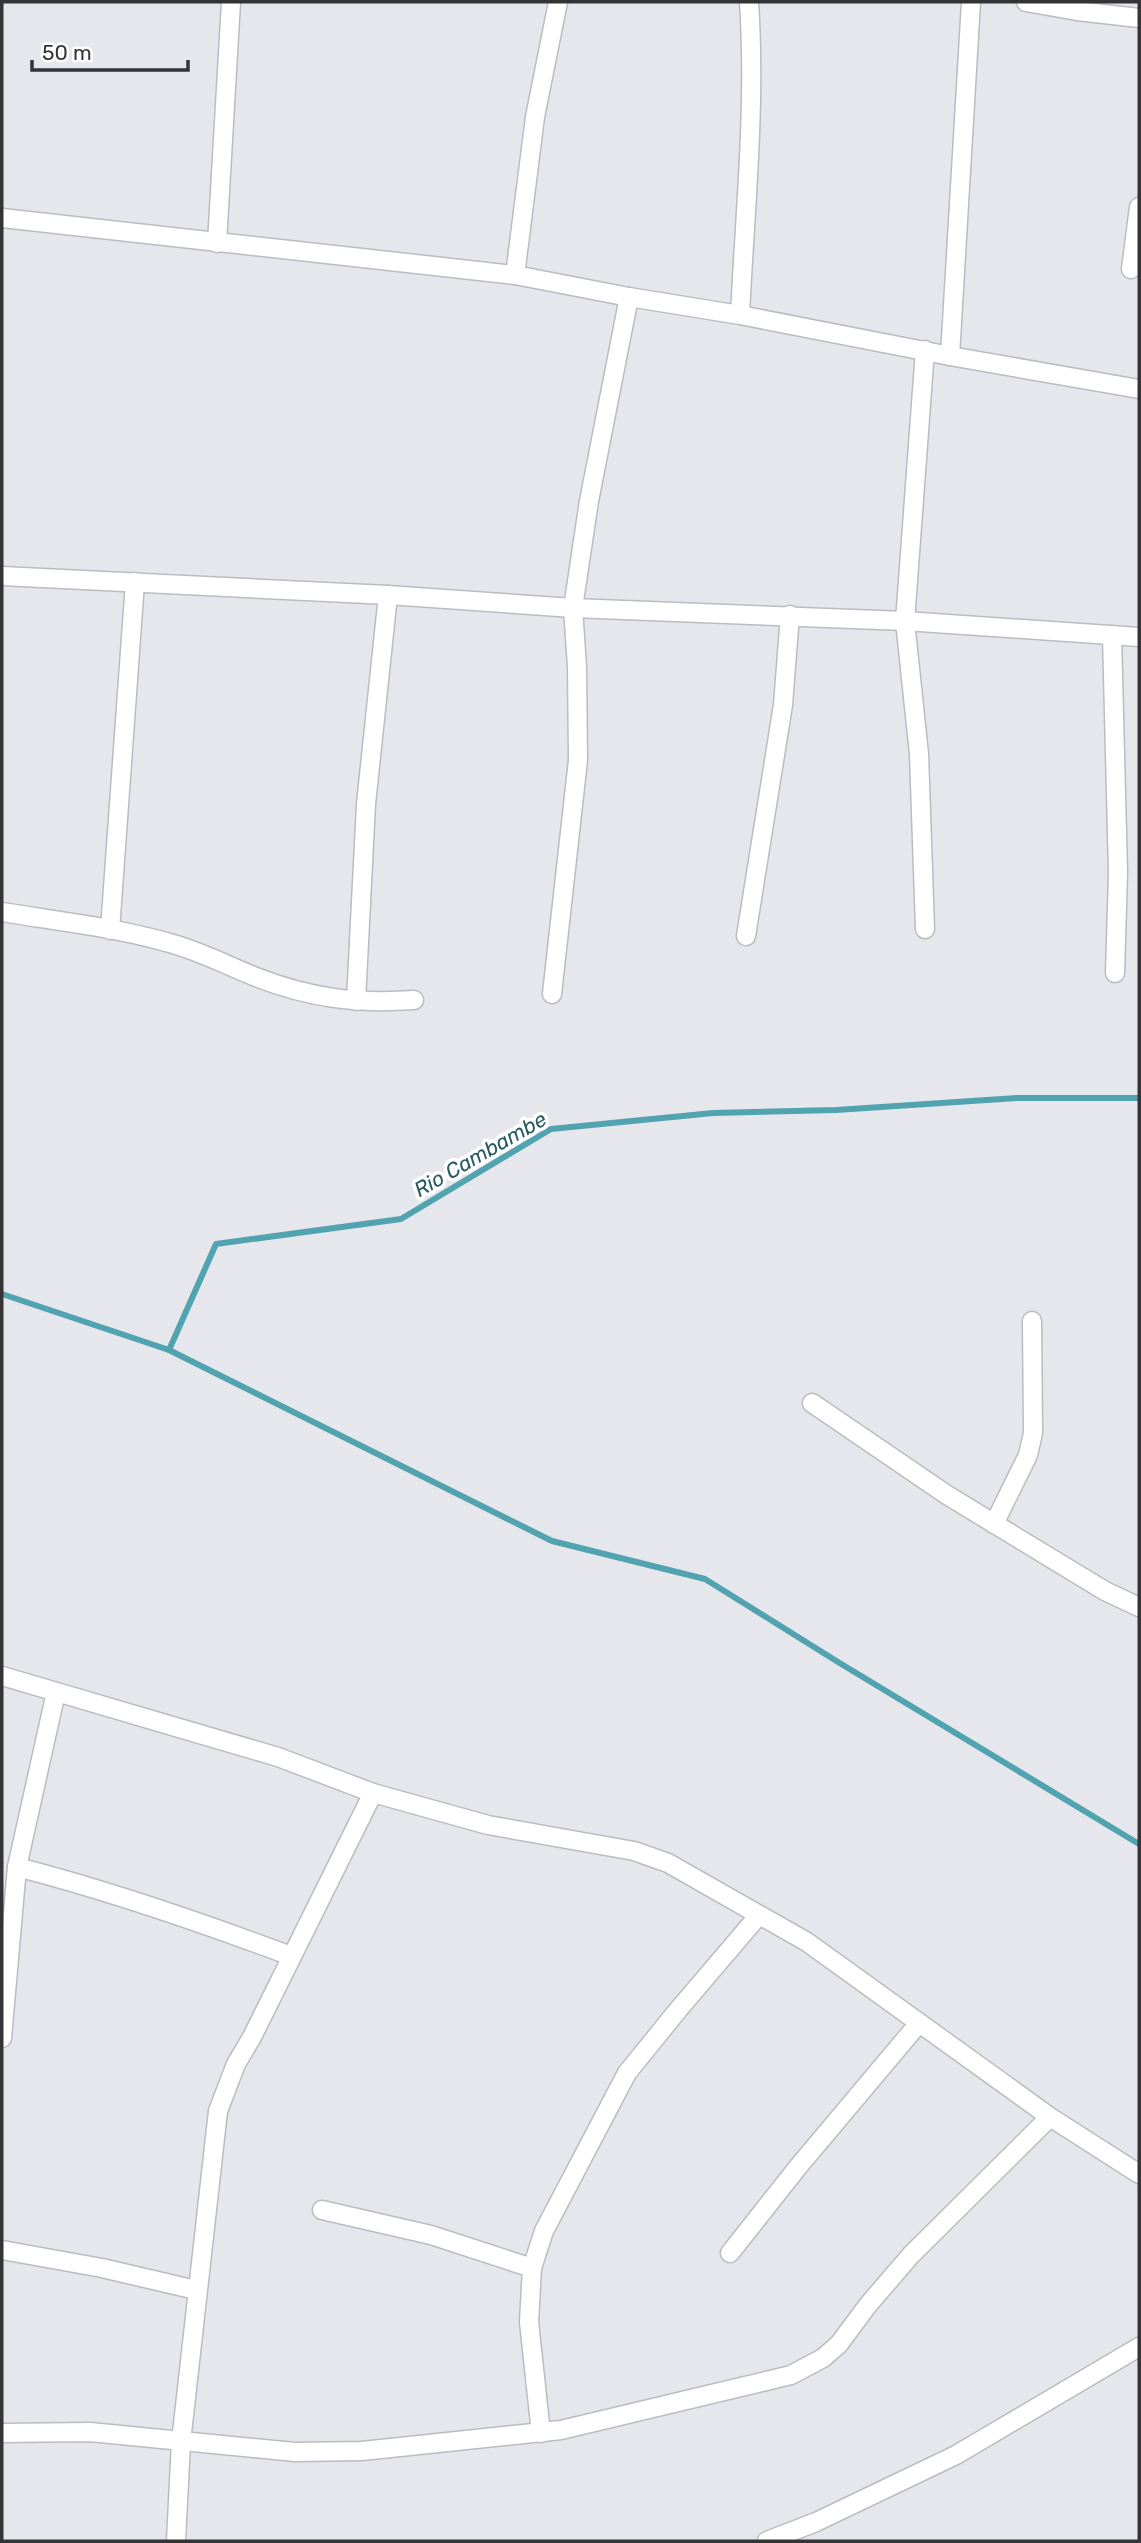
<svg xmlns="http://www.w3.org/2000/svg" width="1141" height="2543" viewBox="0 0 1141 2543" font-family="Rubik,sans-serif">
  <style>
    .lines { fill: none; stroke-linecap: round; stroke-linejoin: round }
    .stream { stroke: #51a3af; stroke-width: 6 }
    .minor-casing { stroke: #bbbcc2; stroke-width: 21 }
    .minor { stroke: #fff; stroke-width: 18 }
    .labels { text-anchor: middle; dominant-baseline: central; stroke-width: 7; stroke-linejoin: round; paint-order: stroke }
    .water-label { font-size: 21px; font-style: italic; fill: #275960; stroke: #fff }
  </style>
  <rect width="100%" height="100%" fill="#e6e7ed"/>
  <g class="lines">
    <g class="stream">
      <polyline points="2,1294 169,1350 216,1244 401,1219 551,1129 713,1113 836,1110 1017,1098 1139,1098"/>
      <polyline points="169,1350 552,1541 705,1579 838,1662 1139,1844"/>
    </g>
    <defs>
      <g id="minor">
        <polyline points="1026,2 1077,11 1139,18"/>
        <polyline points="2,218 515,275 629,297 740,315 950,356 1139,389"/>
        <polyline points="217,243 231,2"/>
        <polyline points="1131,269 1139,207"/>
        <polyline points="515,275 535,117 558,2"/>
        <path d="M740,315c5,-105 16,-209 9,-313"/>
        <polyline points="925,350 905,621 919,754 925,929"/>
        <polyline points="950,356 971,2"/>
        <polyline points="2,576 388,595 573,608 905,621 1139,637"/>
        <polyline points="1112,635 1118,872 1115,973"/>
        <path d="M2,912c54,9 110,15 164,30 32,8 60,23 90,35 54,21 100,27 158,23"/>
        <polyline points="110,930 135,582"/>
        <polyline points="746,936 783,705 790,615"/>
        <polyline points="552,994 578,760 577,667 573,608 589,501 629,297"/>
        <polyline points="356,1001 366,804 388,595"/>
        <polyline points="812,1403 947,1495 1105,1591 1139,1607"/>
        <polyline points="994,1524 1028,1455 1033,1433 1032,1321"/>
        <polyline points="2,1676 278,1757 373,1793 488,1825 634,1851 668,1863 807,1942 1050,2117 1139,2174"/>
        <path d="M17,1867c94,24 183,55 274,89"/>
        <polyline points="2,2038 17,1867 56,1692"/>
        <polyline points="322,2210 431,2235 532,2268"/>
        <polyline points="2,2250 102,2268 196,2290"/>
        <polyline points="730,2253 798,2167 919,2023"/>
        <polyline points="2,2433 90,2432 295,2452 362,2451 561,2430 791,2375 823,2358 839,2344 868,2305 911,2255 1050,2117"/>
        <polyline points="541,2433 529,2322 532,2268 544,2231 627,2073 678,2010 759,1915"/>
        <polyline points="176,2541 181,2442 218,2111 236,2064 252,2037 373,1793"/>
        <polyline points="767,2541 816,2522 956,2455 1139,2347"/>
      </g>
    </defs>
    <use href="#minor" class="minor-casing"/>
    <use href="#minor" class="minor"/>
  </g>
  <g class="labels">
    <g class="water-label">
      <text transform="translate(480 1154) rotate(-30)">Rio Cambambe</text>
    </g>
  </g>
  <rect width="1141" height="2543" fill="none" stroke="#343437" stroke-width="7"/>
  <path d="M32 60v10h156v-10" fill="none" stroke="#343437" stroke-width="3.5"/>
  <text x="42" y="60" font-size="21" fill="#343437" stroke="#ffffff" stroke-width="5" paint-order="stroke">50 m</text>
</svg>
